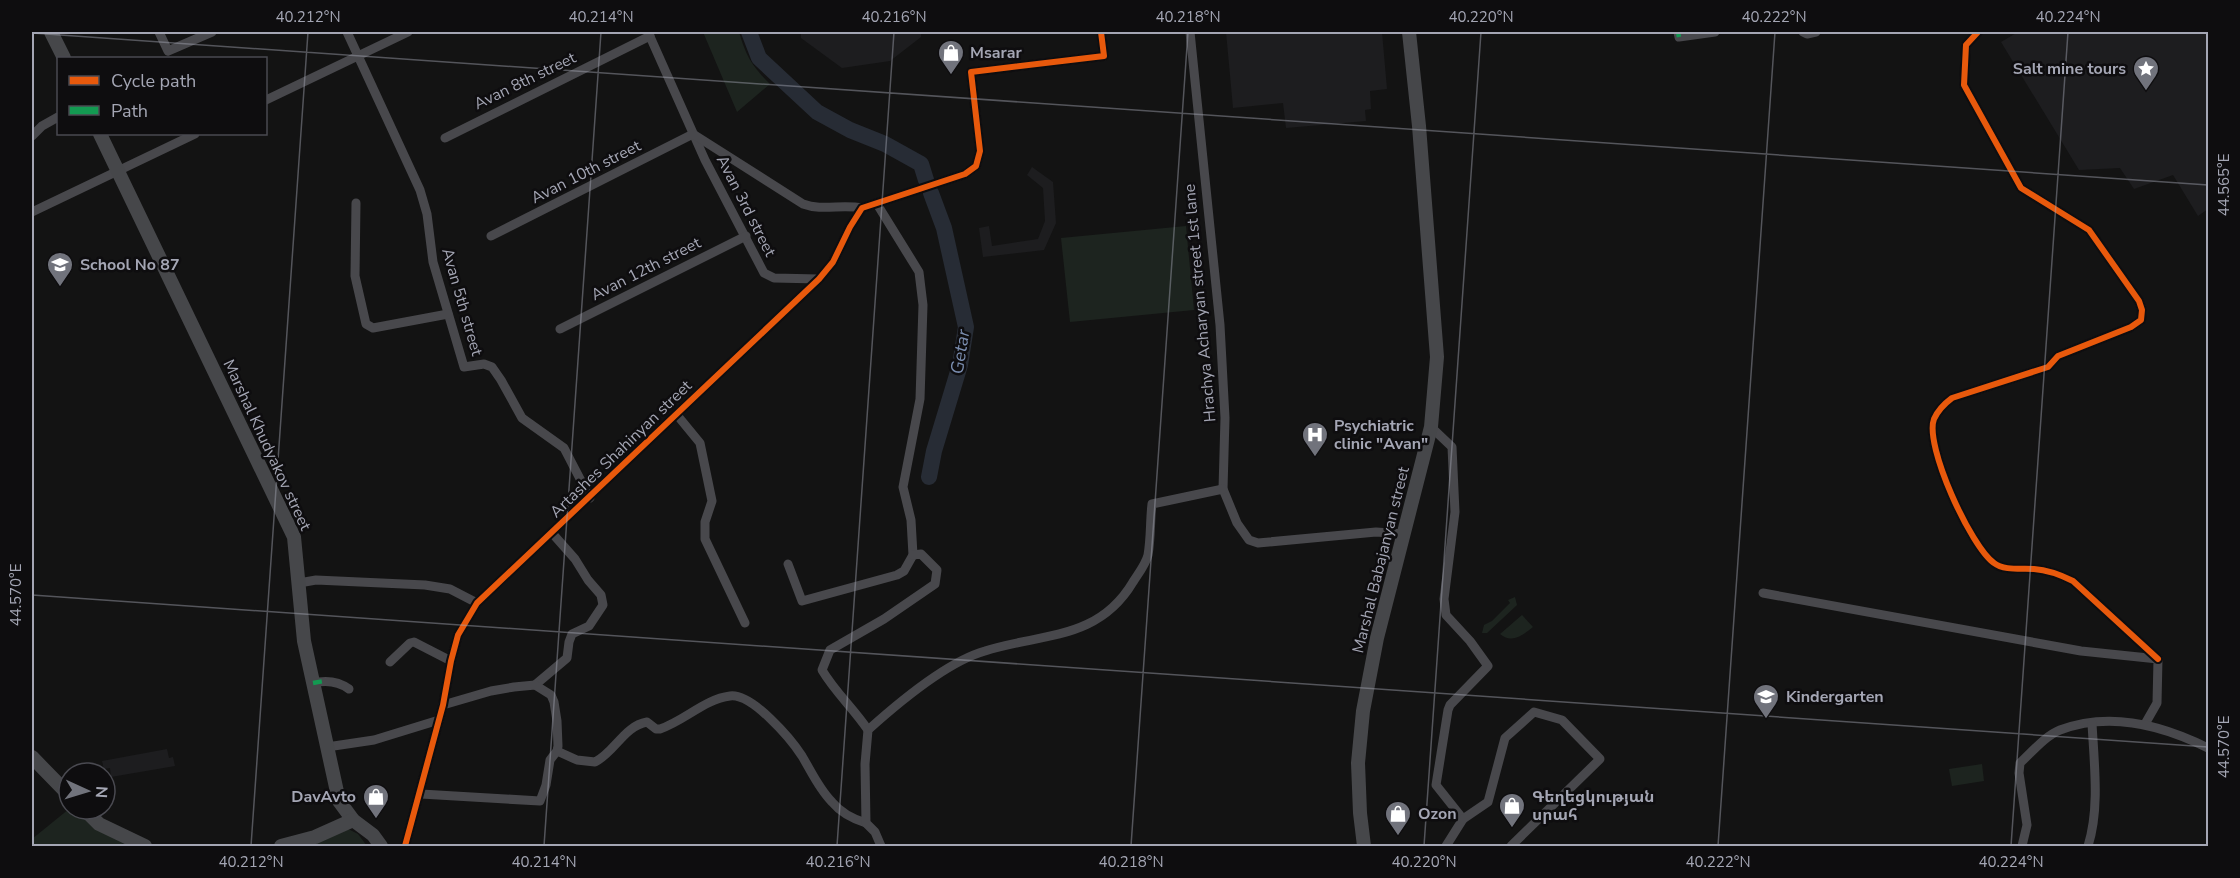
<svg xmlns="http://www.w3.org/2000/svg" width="2240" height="878" viewBox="0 0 2240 878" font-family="'Nunito Sans','Noto Sans Armenian',sans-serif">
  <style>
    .built { fill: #1d1d1f }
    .green { fill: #1d241f }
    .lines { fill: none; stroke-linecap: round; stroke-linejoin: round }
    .river { stroke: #272c35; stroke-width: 16 }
    .street { stroke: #48484c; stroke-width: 9 }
    .secondary { stroke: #46474a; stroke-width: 14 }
    .quiet { stroke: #139951; stroke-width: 4.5; stroke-dasharray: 9 4.5; stroke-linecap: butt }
    .cycleway-casing { stroke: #0e0d0f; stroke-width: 10 }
    .cycleway { stroke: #e8590c; stroke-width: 6 }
    .ticks { fill: none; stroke: #a4a6b4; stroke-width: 1.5; stroke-opacity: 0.45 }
    .labels { text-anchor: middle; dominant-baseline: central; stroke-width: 5; stroke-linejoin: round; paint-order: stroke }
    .poi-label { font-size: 16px; font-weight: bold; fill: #a4a6b4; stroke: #0e0d0f; text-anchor: start }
    .street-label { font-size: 16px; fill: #a4a6b4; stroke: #0e0d0f }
    .water-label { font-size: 18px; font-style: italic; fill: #7b8eb0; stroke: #0e0d0f }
    .neatline { fill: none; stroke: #a4a6b4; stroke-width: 2 }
    .ticks-label { font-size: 15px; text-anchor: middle; fill: #a4a6b4 }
  </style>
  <rect width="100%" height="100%" fill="#131313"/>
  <g class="built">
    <polygon points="801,32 921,32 921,37 890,61 842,68 801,38"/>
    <polygon points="1226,32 1382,32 1387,89 1370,91 1371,109 1365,110 1366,121 1286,128 1283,103 1233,108"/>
    <polygon points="2018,32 2208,32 2208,209 2198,216 2173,175 2134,189 2120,168 2079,170 2001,42"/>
    <polygon points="1032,167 1053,182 1056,223 1044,250 983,257 979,228 989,226 992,246 1038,239 1045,221 1043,188 1027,175"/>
    <polygon points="167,749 169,758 173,757 175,766 111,777 110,768 104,769 102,761"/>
  </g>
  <g class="green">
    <path d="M703,32h36c7,24 13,34 31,52l-33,28z"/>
    <polygon points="1186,226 1194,310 1070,322 1061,238"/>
    <polygon points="1515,597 1517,605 1487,633 1482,633 1484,625 1492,621 1510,603 1508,600"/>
    <path d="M1522,615l11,12c-10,8 -21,17 -33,7z"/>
    <polygon points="1982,764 1984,781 1952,786 1949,769"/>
    <polygon points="69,809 78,809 132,846 32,846 32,839"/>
    <polygon points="348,829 358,834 367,846 302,846"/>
  </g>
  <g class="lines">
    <g class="river">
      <polyline points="749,32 759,58 817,112 850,130 885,144 921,164 926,180"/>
      <polyline points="929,477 934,451 960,365 966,327 944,228 931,193"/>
    </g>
    <g class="street">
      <polyline points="159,32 168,51 212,32"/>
      <polyline points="347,32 420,190 427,214 433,262 464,367 484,364 492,367 501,380 522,418 564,448 590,498"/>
      <polyline points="648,32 705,160 764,273 774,278 819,279"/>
      <polyline points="1190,32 1220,325 1225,418 1223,489 1237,523 1249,540 1258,543 1376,532 1405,534"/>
      <polyline points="1678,32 1679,37 1715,32"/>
      <polyline points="1803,32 1807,34 1816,32"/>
      <path d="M1978,32l-12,13 -2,40 57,103 68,42 50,71 3,9 -1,10 -10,7 -73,29 -10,11 -96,31c-8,6 -14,12 -18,21 -10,26 37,128 60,144 10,8 28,5 40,6 14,1 27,6 39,12l85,78"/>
      <polyline points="266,100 408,32"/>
      <polyline points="32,136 42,126 58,117"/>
      <polyline points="445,138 650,36"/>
      <polyline points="356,203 355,276 366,324 373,328 448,314"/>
      <polyline points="32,212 195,134"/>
      <path d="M491,236l202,-102 110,70c19,7 39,0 59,4"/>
      <polyline points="560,329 746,236"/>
      <polyline points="677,415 700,443 712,501 705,522 705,539 745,623"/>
      <polyline points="1431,427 1452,447 1455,512 1444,599 1446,615 1470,641 1488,666 1450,705 1448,710 1436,785 1463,819 1446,846"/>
      <polyline points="788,564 802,601 897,575 904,571 913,555 911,520 903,487 920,399 923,305 919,272 877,204"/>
      <polyline points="299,583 316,580 425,585 450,589 477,603"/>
      <polyline points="1763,593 2081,651 2158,659 2157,703 2145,724"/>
      <polyline points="390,662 410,643 414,642 451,661"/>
      <path d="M313,683c13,-3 25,-2 36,6"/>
      <polyline points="535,685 567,658 569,642 572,634 589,626 603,605 601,595 588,580 575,559 552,533"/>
      <path d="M868,730c-14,-21 -33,-38 -46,-60l8,-20 54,-31 51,-35 2,-14 -16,-16 -8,1"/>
      <polyline points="327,747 374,740 439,720"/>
      <path d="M557,751l20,9 18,2c20,-10 29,-36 52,-40l9,7h4c24,-8 45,-30 70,-33 22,-3 61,43 72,60 9,15 17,33 30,46 9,11 21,17 34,21"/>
      <polyline points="421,794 540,801 546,785 550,760 557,751 558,746 557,721 554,702 551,695 535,685 514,687 491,691 443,705"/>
      <polyline points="1463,819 1488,802 1505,738 1534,712 1562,720 1600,759 1511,846"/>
      <polyline points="405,846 443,705 451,661 458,635 477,603 819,279 833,262 850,227 862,208 965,174 976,166 980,151 971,72 1104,56 1101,32"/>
      <path d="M881,846l-6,-14 -9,-9 -1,-59 3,-34c30,-27 78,-68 117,-79 56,-18 113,-10 148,-69 5,-8 13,-18 15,-27 3,-17 2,-34 4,-51l71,-15"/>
      <path d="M2022,846l5,-21 -8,-52 1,-10c12,-11 25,-27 40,-33 50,-19 102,-5 148,18"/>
      <path d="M2088,846c12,-38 6,-83 4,-123"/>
    </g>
    <g class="secondary">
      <polyline points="51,32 64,58"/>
      <polyline points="100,134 294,537 304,641 339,801 353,820 373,835 381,846"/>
      <polyline points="32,757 69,795"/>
      <polyline points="84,809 99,824 145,846"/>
      <polyline points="281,846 315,837 353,820"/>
      <polyline points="1364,846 1360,813 1358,763 1363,711 1377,638 1431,427 1437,357 1419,126 1409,32"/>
    </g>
    <g class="quiet">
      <polyline points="1678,32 1679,37"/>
      <polyline points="313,683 324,681"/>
    </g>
    <defs>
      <g id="cycleway">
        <path d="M1978,32l-12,13 -2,40 57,103 68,42 50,71 3,9 -1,10 -10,7 -73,29 -10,11 -96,31c-8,6 -14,12 -18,21 -10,26 37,128 60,144 10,8 28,5 40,6 14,1 27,6 39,12l85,78"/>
        <polyline points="405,846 443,705 451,661 458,635 477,603 819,279 833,262 850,227 862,208 965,174 976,166 980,151 971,72 1104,56 1101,32"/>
      </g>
    </defs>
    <use href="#cycleway" class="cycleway-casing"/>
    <use href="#cycleway" class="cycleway"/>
  </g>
  <path class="ticks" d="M32,33l2176,152M32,595l2176,152M251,846l57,-814M544,846l57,-814M837,846l57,-814M1131,846l57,-814M1424,846l57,-814M1718,846l57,-814M2011,846l57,-814"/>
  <defs>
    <symbol id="shop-pin" viewBox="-11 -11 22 30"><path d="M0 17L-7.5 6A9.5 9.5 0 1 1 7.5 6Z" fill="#71737c" stroke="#0e0d0f"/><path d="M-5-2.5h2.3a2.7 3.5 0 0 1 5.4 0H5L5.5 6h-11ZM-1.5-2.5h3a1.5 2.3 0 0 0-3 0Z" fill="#fff"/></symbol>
    <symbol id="sight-pin" viewBox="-11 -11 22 30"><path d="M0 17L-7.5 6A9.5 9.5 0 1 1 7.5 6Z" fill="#71737c" stroke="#0e0d0f"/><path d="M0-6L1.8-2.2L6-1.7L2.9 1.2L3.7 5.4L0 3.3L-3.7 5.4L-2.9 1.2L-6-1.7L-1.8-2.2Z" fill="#fff"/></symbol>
    <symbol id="school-pin" viewBox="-11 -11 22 30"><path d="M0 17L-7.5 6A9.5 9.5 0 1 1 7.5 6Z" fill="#71737c" stroke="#0e0d0f"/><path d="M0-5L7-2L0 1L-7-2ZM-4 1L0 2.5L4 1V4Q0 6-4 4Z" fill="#fff"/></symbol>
    <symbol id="hospital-pin" viewBox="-11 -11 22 30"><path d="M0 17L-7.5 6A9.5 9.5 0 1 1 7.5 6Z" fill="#71737c" stroke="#0e0d0f"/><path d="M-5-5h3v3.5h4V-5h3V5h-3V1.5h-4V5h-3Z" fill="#fff"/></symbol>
  </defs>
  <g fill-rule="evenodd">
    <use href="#shop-pin" x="936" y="38" width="30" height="40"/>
    <use href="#sight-pin" x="2131" y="54" width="30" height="40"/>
    <use href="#school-pin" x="45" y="250" width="30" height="40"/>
    <use href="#hospital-pin" x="1300" y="420" width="30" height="40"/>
    <use href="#school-pin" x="1751" y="682" width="30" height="40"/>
    <use href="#shop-pin" x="361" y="782" width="30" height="40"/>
    <use href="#shop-pin" x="1497" y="791" width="30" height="40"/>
    <use href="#shop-pin" x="1383" y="799" width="30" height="40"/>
  </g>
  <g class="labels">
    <g class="poi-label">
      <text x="970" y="53">Msarar</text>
      <text x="2126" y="69" text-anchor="end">Salt mine tours</text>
      <text x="80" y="265">School No 87</text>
      <text x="1334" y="426">Psychiatric<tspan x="1334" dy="18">clinic "Avan"</tspan></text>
      <text x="1786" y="697">Kindergarten</text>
      <text x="356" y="797" text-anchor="end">DavAvto</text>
      <text x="1532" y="797">Գեղեցկության<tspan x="1532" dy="18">սրահ</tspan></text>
      <text x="1418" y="814">Ozon</text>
    </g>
    <g class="street-label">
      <text transform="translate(525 81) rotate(-26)">Avan 8th street</text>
      <text transform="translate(586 172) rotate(-27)">Avan 10th street</text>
      <text transform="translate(746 206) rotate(63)">Avan 3rd street</text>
      <text transform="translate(646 269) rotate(-27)">Avan 12th street</text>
      <text transform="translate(462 302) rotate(74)">Avan 5th street</text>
      <text transform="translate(1200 303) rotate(-95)">Hrachya Acharyan street 1st lane</text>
      <text transform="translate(267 445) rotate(65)">Marshal Khudyakov street</text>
      <text transform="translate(621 449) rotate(-44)">Artashes Shahinyan street</text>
      <text transform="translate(1381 560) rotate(-76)">Marshal Babajanyan street</text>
    </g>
    <g class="water-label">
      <text transform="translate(960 352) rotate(-81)">Getar</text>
    </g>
  </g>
  <rect width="2240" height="878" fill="none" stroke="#0e0d0f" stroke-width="66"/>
  <rect x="57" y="57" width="210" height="78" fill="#0e0d0f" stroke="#4a4a51" stroke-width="1.5"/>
  <rect x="69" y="76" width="30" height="9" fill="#e8590c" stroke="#4a4a51" stroke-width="1.5"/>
  <text x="111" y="87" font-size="18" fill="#a4a6b4">Cycle path</text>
  <rect x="69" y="106" width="30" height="9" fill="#139951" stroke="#4a4a51" stroke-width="1.5"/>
  <text x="111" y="117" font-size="18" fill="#a4a6b4">Path</text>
  <g transform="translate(87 791) rotate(94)"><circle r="28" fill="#0e0d0f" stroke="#4a4a51" stroke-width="1.5"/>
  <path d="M0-4.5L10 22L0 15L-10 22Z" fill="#71737c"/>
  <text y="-9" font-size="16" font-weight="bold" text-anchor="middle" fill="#a4a6b4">N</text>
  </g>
  <rect x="33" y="33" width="2174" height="812" class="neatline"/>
  <g class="ticks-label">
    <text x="308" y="22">40.212°N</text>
    <text x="601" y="22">40.214°N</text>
    <text x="894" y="22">40.216°N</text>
    <text x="1188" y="22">40.218°N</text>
    <text x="1481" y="22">40.220°N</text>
    <text x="1774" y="22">40.222°N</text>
    <text x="2068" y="22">40.224°N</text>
    <text transform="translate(2224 185) rotate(-90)" y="5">44.565°E</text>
    <text transform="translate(16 595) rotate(-90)" y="5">44.570°E</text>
    <text transform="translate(2224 747) rotate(-90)" y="5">44.570°E</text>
    <text x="251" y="867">40.212°N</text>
    <text x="544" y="867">40.214°N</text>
    <text x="838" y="867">40.216°N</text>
    <text x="1131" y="867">40.218°N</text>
    <text x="1424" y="867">40.220°N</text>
    <text x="1718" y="867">40.222°N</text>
    <text x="2011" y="867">40.224°N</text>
  </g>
</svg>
